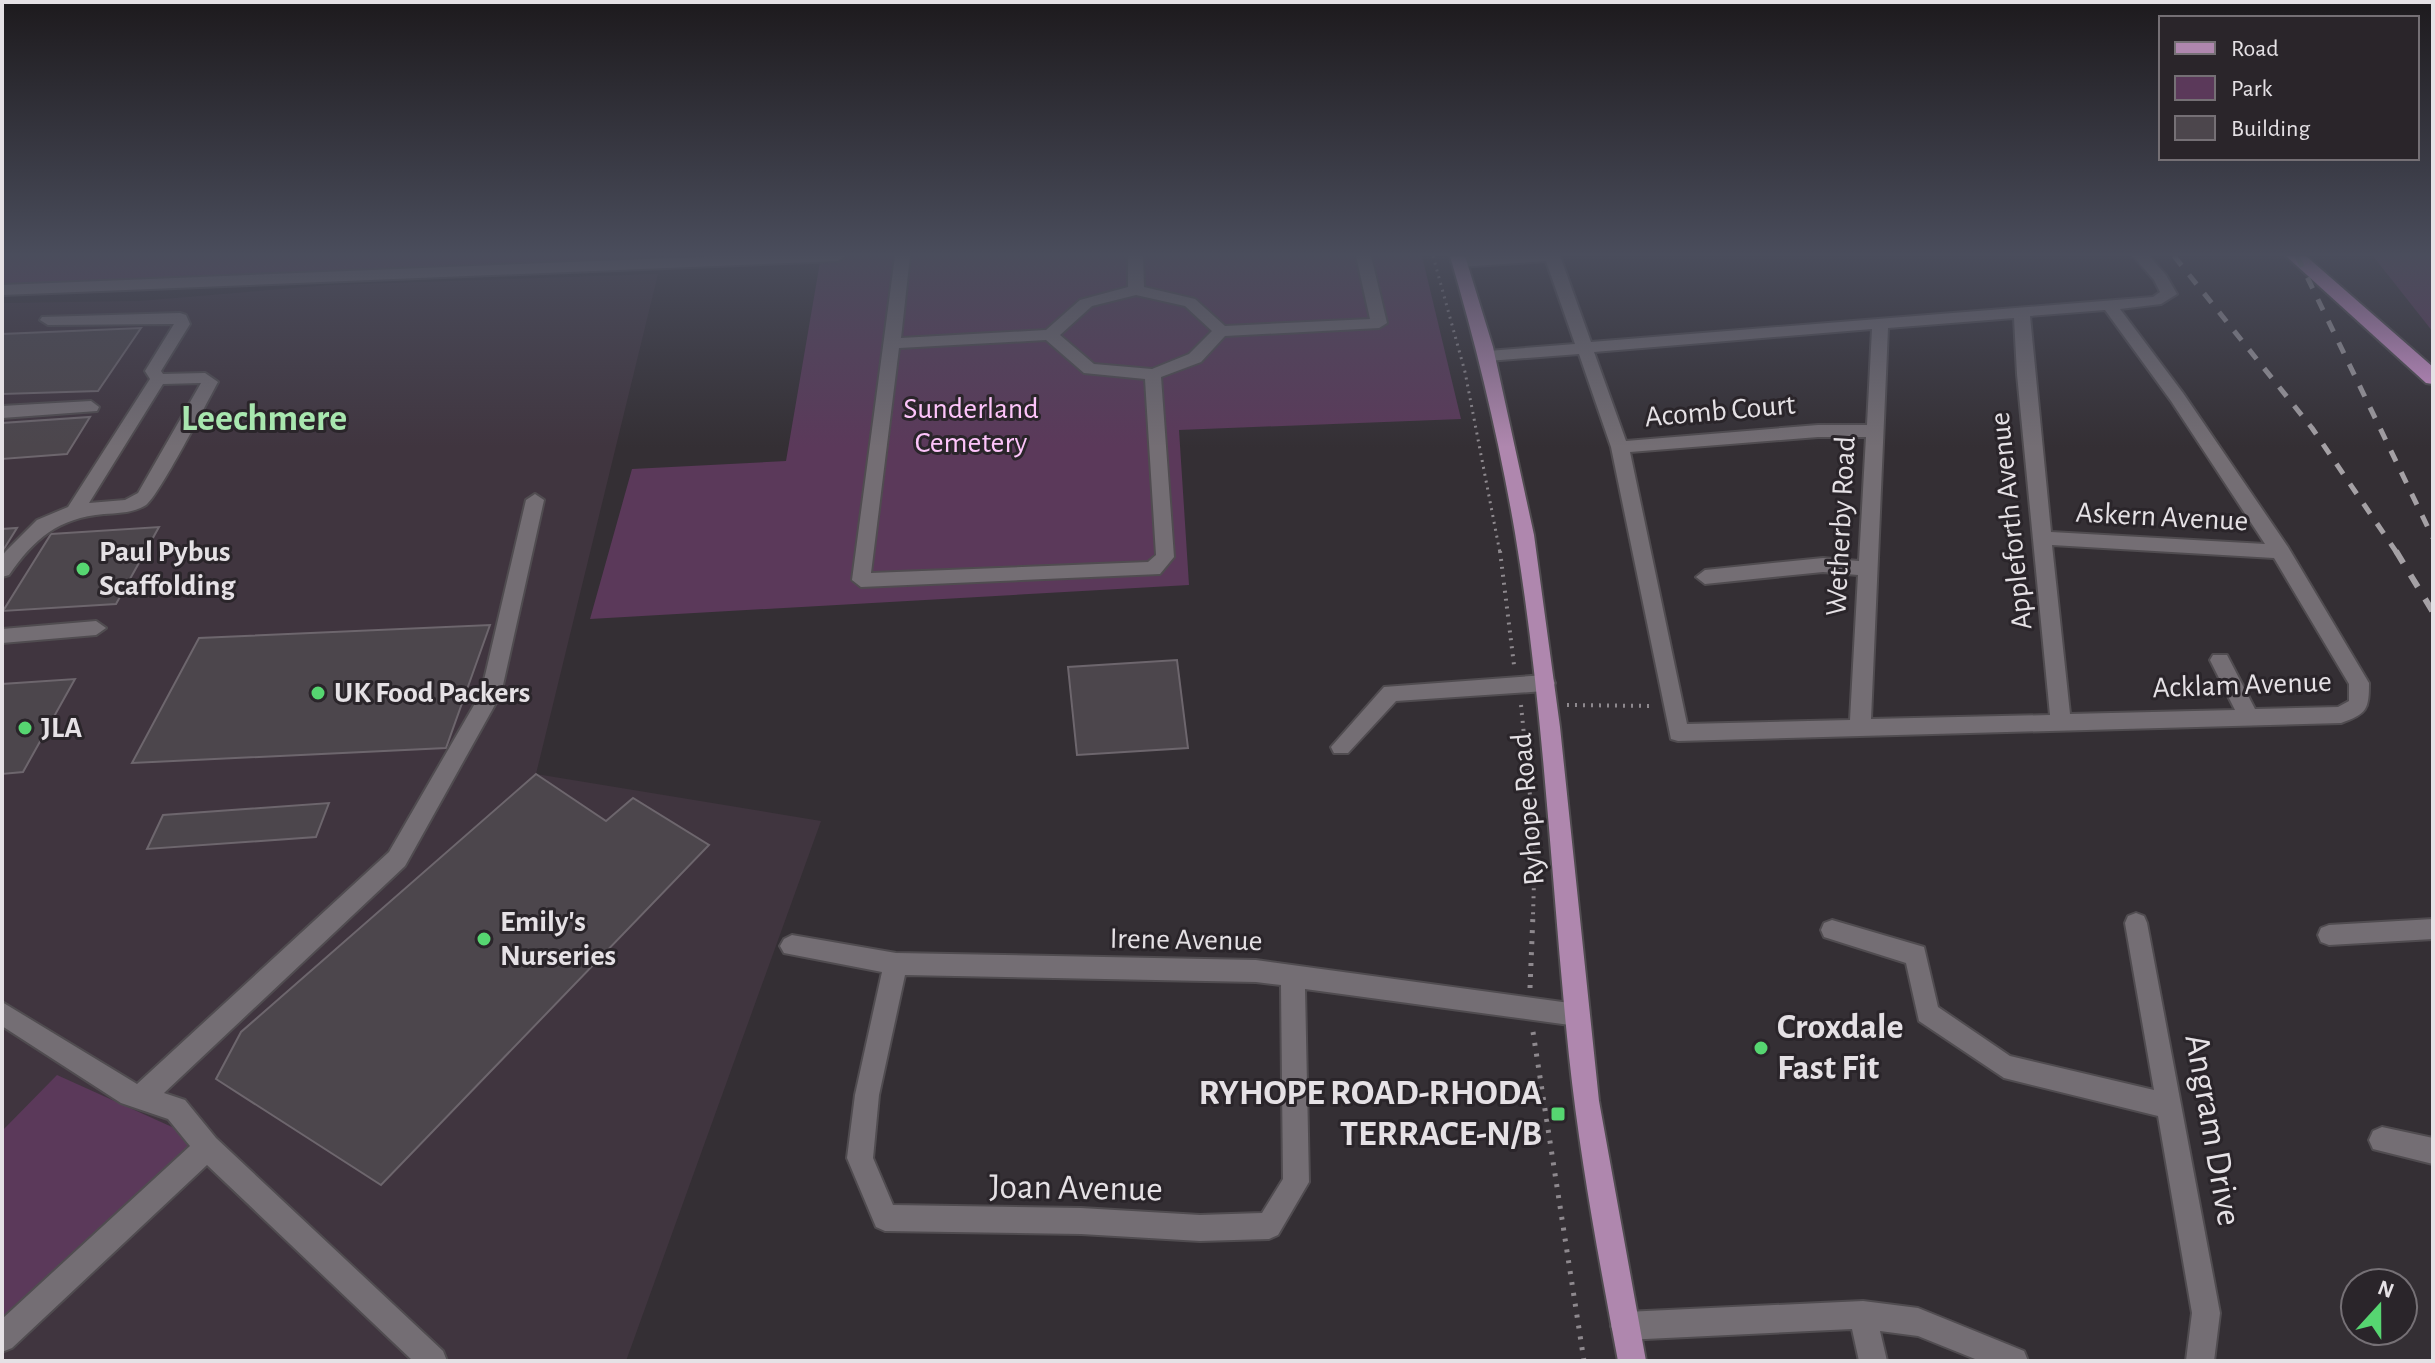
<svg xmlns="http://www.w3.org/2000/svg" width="2435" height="1363" viewBox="0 0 2435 1363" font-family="'Alegreya Sans',sans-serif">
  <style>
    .built { fill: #40353f }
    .green { fill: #5b395a }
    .building { fill: #4c464c; stroke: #6d666d; stroke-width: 2 }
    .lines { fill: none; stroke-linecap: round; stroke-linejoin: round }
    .minor-casing { stroke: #504c50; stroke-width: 4 }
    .major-casing { stroke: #504c50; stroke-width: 4 }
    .highway-casing { stroke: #504c50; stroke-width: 4 }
    .path-far2 { stroke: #8e898e; stroke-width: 3; stroke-dasharray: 2 5; stroke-linecap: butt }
    .path-far1 { stroke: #8e898e; stroke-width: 4; stroke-dasharray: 2 6; stroke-linecap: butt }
    .path { stroke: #8e898e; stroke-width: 5; stroke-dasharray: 3 8; stroke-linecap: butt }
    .minor { fill: #746e74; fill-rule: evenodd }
    .major { fill: #af87ae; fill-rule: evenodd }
    .highway { fill: #d697d4; fill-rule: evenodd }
    .rail-far1 { stroke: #a5a1a5; stroke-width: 5; stroke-dasharray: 12 12; stroke-linecap: butt }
    .rail { stroke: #a5a1a5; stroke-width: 6; stroke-dasharray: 14 14; stroke-linecap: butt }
    .poi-dot { fill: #56d671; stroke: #2a252a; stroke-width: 3 }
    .labels { text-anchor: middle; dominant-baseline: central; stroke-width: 6; stroke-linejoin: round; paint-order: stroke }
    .park-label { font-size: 30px; fill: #fdc4fa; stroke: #2a252a }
    .street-label { font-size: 30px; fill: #e5e1e5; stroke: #2a252a }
    .poi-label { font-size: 30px; font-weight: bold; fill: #e5e1e5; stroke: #2a252a; text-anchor: start }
    .near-poi-label { font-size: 36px; font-weight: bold; fill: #e5e1e5; stroke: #2a252a; text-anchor: start }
    .near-street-label { font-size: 36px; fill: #e5e1e5; stroke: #2a252a }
    .district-label { font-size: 38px; font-weight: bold; fill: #a8e7af; stroke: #2a252a }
  </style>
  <rect width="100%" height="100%" fill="#342f34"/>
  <polygon class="built" points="658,274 536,774 821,821 626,1361 2,1361 2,303 139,301 330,285"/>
  <g class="green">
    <polygon points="2,256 1422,256 1461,419 1179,430 1189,585 590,619 632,469 786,461 820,262 2,296"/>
    <polygon points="2373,256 2433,256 2433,332"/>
    <polygon points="57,1075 203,1141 2,1329 2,1131"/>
  </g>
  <g class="building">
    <polygon points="141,328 98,391 2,394 2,334"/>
    <polygon points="90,417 67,454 2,459 2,423"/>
    <polygon points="159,527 116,604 3,611 51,534"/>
    <polygon points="17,528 2,552 2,529"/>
    <polygon points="490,625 446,748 132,763 199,638"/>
    <polygon points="1177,660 1188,748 1077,755 1068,667"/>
    <polygon points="75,679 23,772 2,774 2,684"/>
    <polygon points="536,774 606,821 633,798 709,845 381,1185 216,1079 241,1032"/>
    <polygon points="329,803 316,837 147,849 163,815"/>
  </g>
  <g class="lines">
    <defs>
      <g id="minor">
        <polygon points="721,256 845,256 838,261 2,295 2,285"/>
        <path d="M895,256h15l-9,82 145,-8 34,-30 48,-13v-31h15l1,31 51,12 30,27 145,-7 -14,-63h15l16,67 -8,5 -154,8 -24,26 -40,15 13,180 -14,17 -299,13 -9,-7zM1136,295l49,11 27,25 -23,23 -37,15 -58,-5 -34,-29 32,-29zM1046,340l38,33 61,6 11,176 -8,7 -277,11 28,-225z"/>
        <path d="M1478,256h82l31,86 562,-45 7,-5 -6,-12 -21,-24h16l17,19 11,19 -16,10 -41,5 63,84 105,154 81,136c0,26 -2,31 -28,40l-663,18 -7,-2 -60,-292 -32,-93 -91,7 -8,-5 8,-5 87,-7 -29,-83 -87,6 -8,-5 8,-5zM2105,310l66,91 94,143 -214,-12 -21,-216zM2014,318l3,56 33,341 -179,4 17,-391zM1872,329l-5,96h-49l-192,16 -32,-89zM1818,437h48l-7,124 -36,-3 -118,12 -9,7 9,7 118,-12 35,3 -8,145 -163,4 -57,-272zM2052,545l222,13 75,126v17l-11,6 -83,2 -28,-54h-14l-3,5 25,50 -165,4z"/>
        <path d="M180,313l6,2 4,9 -29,47 2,3 42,-1 13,9c-11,20 -59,114 -72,123 -13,8 -28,8 -42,9 -46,4 -70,25 -95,61l-7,2v-21l4,-5 31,-31 31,-13 82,-128 -5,-8 29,-47 -126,1 -8,-5 2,-3zM201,383l-63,110 -13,7 -36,3 74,-119z"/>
        <polygon points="91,401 99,407 97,411 2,418 2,406"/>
        <polygon points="535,494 544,500 501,694 405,866 164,1093 185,1100 216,1138 443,1351 447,1361 413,1361 207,1165 12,1348 2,1352 2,1319 190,1146 168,1119 121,1103 2,1026 2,1002 137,1084 389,852 481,693 526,500"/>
        <polygon points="96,621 106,628 96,635 2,643 2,629"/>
        <polygon points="1545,675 1552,677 1555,683 1552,689 1545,691 1396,701 1348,753 1334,753 1331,747 1384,687"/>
        <polygon points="2136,913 2144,916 2147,923 2220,1313 2214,1361 2186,1361 2192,1313 2158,1116 2004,1078 1919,1021 1906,963 1824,937 1821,930 1824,923 1832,920 1924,947 1938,1007 2010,1056 2154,1090 2125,923 2128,916"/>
        <polygon points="2433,919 2433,939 2329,945 2321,942 2318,935 2321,928 2329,925"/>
        <path d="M792,935l104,18 360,7 321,44 8,3 4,8 -4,8 -8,3 -272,-37 4,193 -31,53 -9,4 -69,2 -119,-7 -196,-3 -9,-4 -29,-69 8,-63 27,-123 -98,-19 -4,-7 4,-7zM905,975l351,7 25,3 2,194 -21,34 -62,2 -119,-7 -188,-3 -20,-47 6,-63z"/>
        <polygon points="2382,1127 2433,1138 2433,1164 2373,1149 2369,1140 2373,1131"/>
        <polygon points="1863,1301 1918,1308 2024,1351 2028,1361 1980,1361 1918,1336 1880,1331 1887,1361 1859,1361 1852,1329 1625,1340 1615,1336 1611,1326 1615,1316 1625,1312"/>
      </g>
      <path id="major" d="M1450,256h15l28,91 41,188 26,192 39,374 47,260h-28c-19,-101 -38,-202 -49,-305 -18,-174 -25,-350 -54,-523 -16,-94 -38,-185 -65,-277z"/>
      <polygon id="highway" points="2286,256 2306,256 2433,367 2433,384 2426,383"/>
    </defs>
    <use href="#minor" class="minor-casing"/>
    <use href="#major" class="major-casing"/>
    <use href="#highway" class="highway-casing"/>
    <polyline class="path-far2" points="1433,256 1465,372 1500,553"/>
    <g class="path-far1">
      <polyline points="1500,551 1514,665"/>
      <polyline points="1521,705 1535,846 1533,916"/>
      <polyline points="1567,705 1654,706"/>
    </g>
    <g class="path">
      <polyline points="1530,988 1533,914"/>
      <polyline points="1533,1032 1584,1361"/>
    </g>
    <use href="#minor" class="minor"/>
    <use href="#major" class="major"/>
    <use href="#highway" class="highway"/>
    <g class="rail-far1">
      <polyline points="2174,256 2312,428 2397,553"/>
      <polyline points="2297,256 2433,538"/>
    </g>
    <polyline class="rail" points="2396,551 2433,612"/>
  </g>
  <linearGradient id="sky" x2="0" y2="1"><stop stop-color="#1d1a1d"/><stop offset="0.57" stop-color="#4a4d5c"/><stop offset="1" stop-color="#4a4d5c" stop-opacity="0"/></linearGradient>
  <rect width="2435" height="447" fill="url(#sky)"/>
  <g class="poi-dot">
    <circle cx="83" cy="569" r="8"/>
    <circle cx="318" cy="693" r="8"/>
    <circle cx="25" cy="728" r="8"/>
    <circle cx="484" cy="939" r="8"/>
    <circle cx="1761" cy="1048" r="8"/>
    <rect x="1550" y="1106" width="16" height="16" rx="4"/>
  </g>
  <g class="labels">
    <g class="park-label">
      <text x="971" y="409">Sunderland<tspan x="971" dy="34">Cemetery</tspan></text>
    </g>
    <g class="street-label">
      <text transform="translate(1720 411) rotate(-5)">Acomb Court</text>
      <text transform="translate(2162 517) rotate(3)">Askern Avenue</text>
      <text transform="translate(2011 521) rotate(-96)">Appleforth Avenue</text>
      <text transform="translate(1841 526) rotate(-87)">Wetherby Road</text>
      <text transform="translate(2242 685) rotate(-2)">Acklam Avenue</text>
      <text transform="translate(1528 809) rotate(-95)">Ryhope Road</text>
      <text transform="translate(1186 940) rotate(1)">Irene Avenue</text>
    </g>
    <g class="poi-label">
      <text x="99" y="552">Paul Pybus<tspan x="99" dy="34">Scaffolding</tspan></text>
      <text x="334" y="693">UK Food Packers</text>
      <text x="41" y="728">JLA</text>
      <text x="500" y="922">Emily's<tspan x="500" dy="34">Nurseries</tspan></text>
    </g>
    <g class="near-poi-label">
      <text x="1777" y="1027">Croxdale<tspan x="1777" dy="41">Fast Fit</tspan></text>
      <text x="1542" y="1093" text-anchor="end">RYHOPE ROAD-RHODA<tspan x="1542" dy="41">TERRACE-N/B</tspan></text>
    </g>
    <g class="near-street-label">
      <text transform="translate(2213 1130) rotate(80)">Angram Drive</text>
      <text transform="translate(1076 1188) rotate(1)">Joan Avenue</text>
    </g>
    <g class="district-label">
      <text x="264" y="419">Leechmere</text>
    </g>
  </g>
  <rect width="2435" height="1363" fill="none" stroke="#e5e1e5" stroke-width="8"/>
  <rect x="2159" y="16" width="260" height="144" fill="#2a252a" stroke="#757075" stroke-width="2"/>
  <rect x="2175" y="42" width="40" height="12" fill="#af87ae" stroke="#757075" stroke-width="2"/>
  <text x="2231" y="56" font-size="24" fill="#e5e1e5">Road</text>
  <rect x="2175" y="76" width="40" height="24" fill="#5b395a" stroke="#757075" stroke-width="2"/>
  <text x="2231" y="96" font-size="24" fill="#e5e1e5">Park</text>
  <rect x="2175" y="116" width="40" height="24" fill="#4c464c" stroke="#757075" stroke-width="2"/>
  <text x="2231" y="136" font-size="24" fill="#e5e1e5">Building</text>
  <g transform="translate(2379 1307) rotate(21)"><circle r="38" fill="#2a252a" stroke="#757075" stroke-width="2"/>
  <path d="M0-6L14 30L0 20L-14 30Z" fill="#56d671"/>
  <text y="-12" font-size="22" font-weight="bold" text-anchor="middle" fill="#e5e1e5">N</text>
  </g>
</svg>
